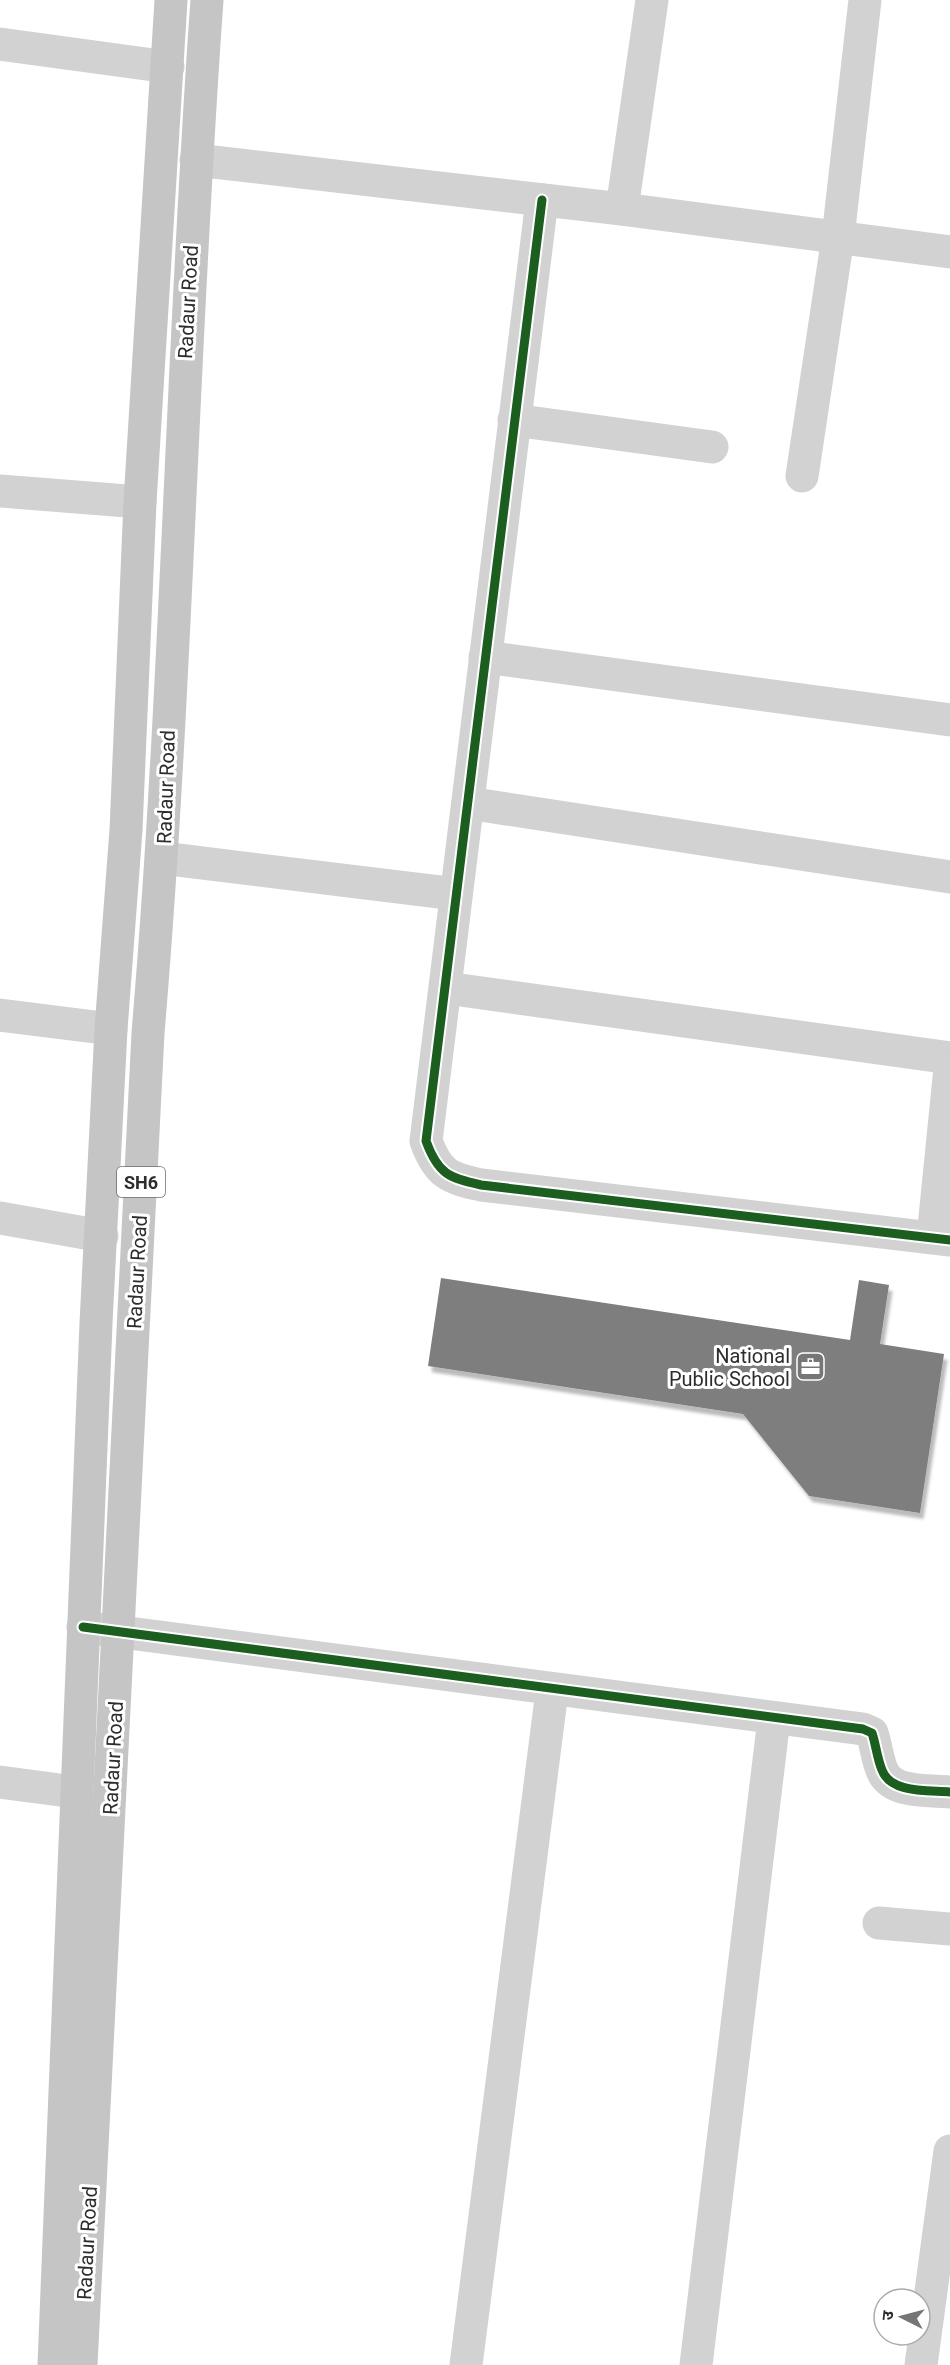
<svg xmlns="http://www.w3.org/2000/svg" width="950" height="2365" viewBox="0 0 950 2365" font-family="Roboto,'Noto Sans Devanagari',sans-serif">
  <style>
    .building { fill: #7e7e7e; filter: url(#shadow) }
    .lines { fill: none; stroke-linecap: round; stroke-linejoin: round }
    .minor { stroke: #d2d2d2; stroke-width: 33 }
    .primary { stroke: #c5c5c5; stroke-width: 33 }
    .cycleway-casing { stroke: #fff; stroke-width: 13 }
    .cycleway { stroke: #1b5e20; stroke-width: 9 }
    .labels { text-anchor: middle; dominant-baseline: central; stroke-width: 6; stroke-linejoin: round; paint-order: stroke }
    .shield { fill: #fff; stroke: #6c6c6c; stroke-width: 1.5 }
    .shield-label { font-size: 18px; font-weight: bold; fill: #2d2d2d }
    .street-label { font-size: 20px; fill: #2d2d2d; stroke: #fff }
    .poi-label { font-size: 20px; fill: #2d2d2d; stroke: #fff; text-anchor: end }
  </style>
  <defs>
    <filter id="shadow"><feDropShadow dx="3.5" dy="6" stdDeviation="1.5" flood-color="#0004"/></filter>
  </defs>
  <rect width="100%" height="100%" fill="#fff"/>
  <polygon class="building" points="441,1278 850,1340 859,1280 889,1285 880,1344 944,1354 920,1513 809,1496 743,1414 428,1366"/>
  <g class="lines">
    <g class="minor">
      <polyline points="0,44 168,67"/>
      <polyline points="196,160 622,209 950,252"/>
      <path d="M542,200l-116,941c12,33 23,37 55,44l469,55"/>
      <polyline points="622,209 652,0"/>
      <polyline points="514,420 712,447"/>
      <polyline points="802,476 838,237 865,0"/>
      <polyline points="0,491 140,502"/>
      <polyline points="485,657 950,720"/>
      <polyline points="468,803 950,877"/>
      <polyline points="162,858 456,894"/>
      <polyline points="446,988 950,1058"/>
      <polyline points="0,1015 111,1029"/>
      <polyline points="0,1218 102,1236"/>
      <polyline points="933,1237 950,1068"/>
      <path d="M83,1627l780,102 9,4c4,12 5,25 10,37 9,24 47,20 68,22"/>
      <polyline points="0,1782 75,1792"/>
      <polyline points="879,1923 950,1929"/>
      <polyline points="466,2365 552,1691"/>
      <polyline points="696,2365 774,1719"/>
      <polyline points="921,2365 950,2151"/>
    </g>
    <g class="primary">
      <polyline points="54,2365 96,1323 111,1029 126,830 140,502 171,0"/>
      <path d="M81,2365l67,-1332c29,-343 34,-689 59,-1033"/>
    </g>
    <defs>
      <g id="cycleway">
        <path d="M542,200l-116,941c12,33 23,37 55,44l469,55"/>
        <path d="M83,1627l780,102 9,4c4,12 5,25 10,37 9,24 47,20 68,22"/>
      </g>
    </defs>
    <use href="#cycleway" class="cycleway-casing"/>
    <use href="#cycleway" class="cycleway"/>
  </g>
  <defs>
    <symbol id="office-square" viewBox="-11 -11 22 22"><rect x="-9" y="-9" width="18" height="18" rx="4" fill="#767676" stroke="#fff"/><path d="M-6-3h4V-5.5h4V-3h4V5H-6ZM-1-4.5V-3h2v-1.5ZM-6 0V1H6V0Z" fill="#fff"/></symbol>
  </defs>
  <g fill-rule="evenodd">
    <use href="#office-square" x="794" y="1350" width="33" height="33"/>
  </g>
  <g class="labels">
    <rect class="shield" x="117" y="1167" width="48" height="30" rx="4.5"/>
    <g class="shield-label">
      <text x="141" y="1182">SH6</text>
    </g>
    <g class="street-label">
      <text transform="translate(188 302) rotate(-87)">Radaur Road</text>
      <text transform="translate(166 787) rotate(-88)">Radaur Road</text>
      <text transform="translate(137 1272) rotate(-87)">Radaur Road</text>
      <text transform="translate(113 1758) rotate(-87)">Radaur Road</text>
      <text transform="translate(87 2243) rotate(-87)">Radaur Road</text>
    </g>
    <g class="poi-label">
      <text x="790" y="1356">National<tspan x="790" dy="23">Public School</tspan></text>
    </g>
  </g>
  <g transform="translate(902 2317) rotate(276)"><circle r="28" fill="#ffffff" stroke="#ababab" stroke-width="1.5"/>
  <path d="M0-4.5L10 22L0 15L-10 22Z" fill="#767676"/>
  <text y="-9" font-size="16" font-weight="bold" text-anchor="middle" fill="#2d2d2d">उ</text>
  </g>
</svg>
